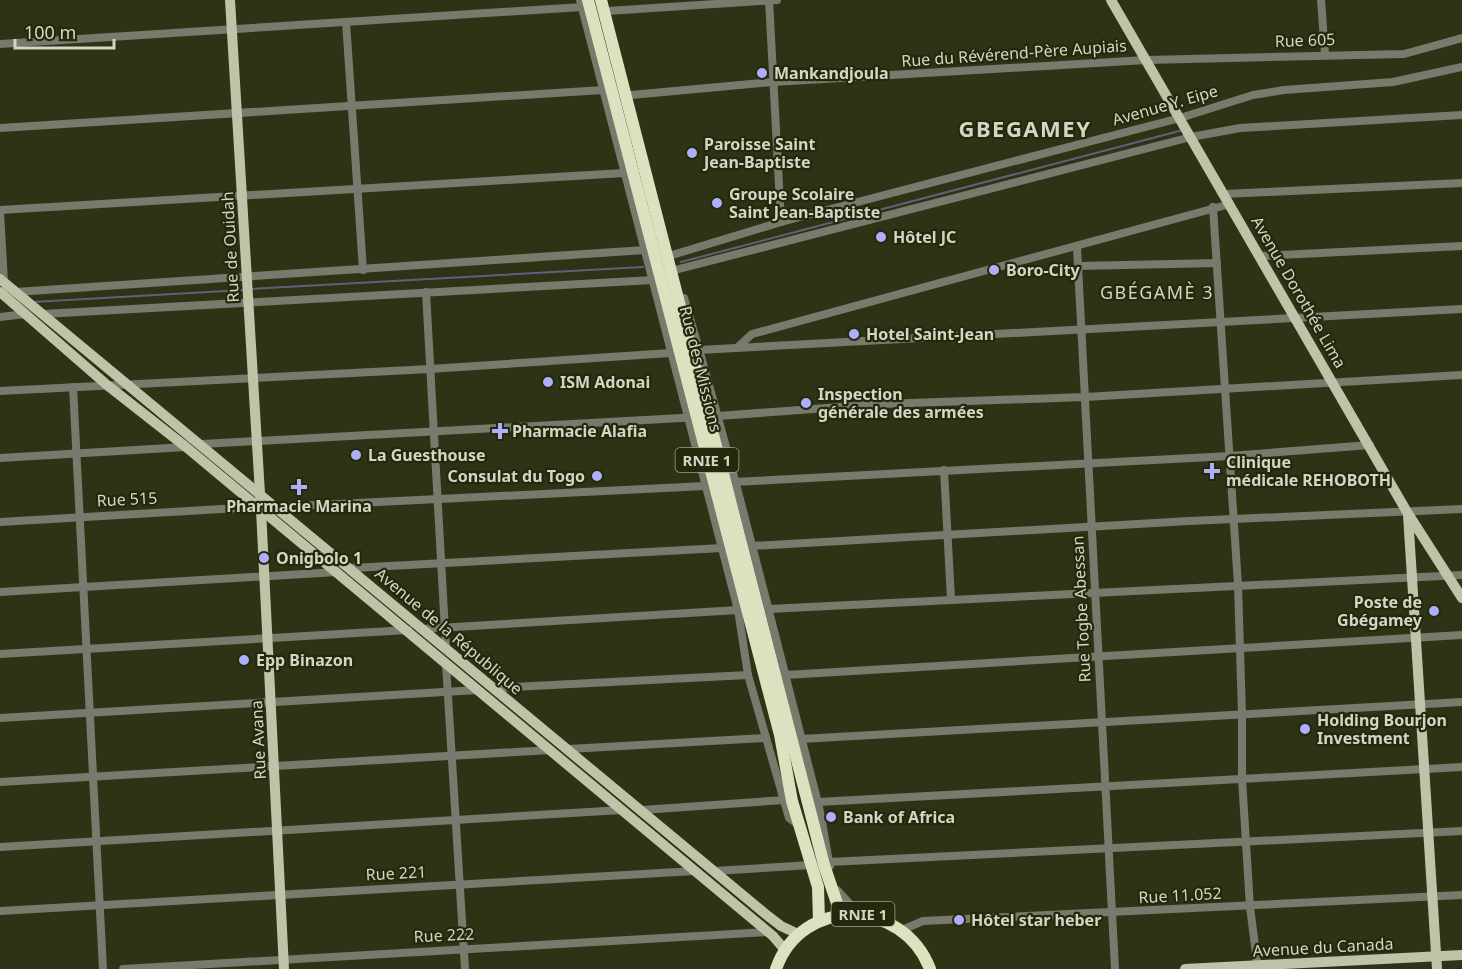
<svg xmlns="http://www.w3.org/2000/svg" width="1462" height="969" viewBox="0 0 1462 969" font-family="'Noto Sans',sans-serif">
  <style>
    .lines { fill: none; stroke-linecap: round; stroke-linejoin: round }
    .stream { stroke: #60607d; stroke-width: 2 }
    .minor { stroke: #777a6c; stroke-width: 8 }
    .major { stroke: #bec4a8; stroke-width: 10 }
    .highway { stroke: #dae2bf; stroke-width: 12 }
    .poi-dot { fill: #aeaefa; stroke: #24290c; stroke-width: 2 }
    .labels { text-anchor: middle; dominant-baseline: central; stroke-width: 4.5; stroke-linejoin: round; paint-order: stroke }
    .shield { fill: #24290c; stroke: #9ea28e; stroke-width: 1.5 }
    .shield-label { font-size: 15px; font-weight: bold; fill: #d2d6c5 }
    .street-label { font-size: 16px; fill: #d2d6c5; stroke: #24290c }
    .poi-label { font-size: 16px; font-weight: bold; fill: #d2d6c5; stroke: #24290c; text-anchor: start }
    .neighbourhood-label { font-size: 18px; letter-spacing: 1.5px; fill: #d2d6c5; stroke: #24290c }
    .district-label { font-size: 22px; font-weight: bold; letter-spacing: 1.5px; fill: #d2d6c5; stroke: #24290c }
  </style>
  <rect width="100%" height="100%" fill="#2e3316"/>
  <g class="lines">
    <g class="stream">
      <polyline points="681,262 1183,130"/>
      <polyline points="251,289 643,267"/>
      <polyline points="33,302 243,290"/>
    </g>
    <g class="minor">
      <polyline points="580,0 738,610 748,675 789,818 799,825"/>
      <polyline points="769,0 781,222"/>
      <polyline points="1321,0 1325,54"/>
      <polyline points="607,11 777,0"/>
      <polyline points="346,22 363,270"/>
      <polyline points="0,44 582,7"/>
      <polyline points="631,95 773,82 1146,60 1404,54 1462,38"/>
      <polyline points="0,128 603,90"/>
      <polyline points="1224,194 1462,183"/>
      <polyline points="1213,207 1238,585 1242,714 1242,779 1250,907 1258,969"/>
      <polyline points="0,210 624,173"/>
      <polyline points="0,212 4,282"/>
      <polyline points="1077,247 1115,969"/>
      <polyline points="672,255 781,222 1180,118 1253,95 1284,90 1393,82 1462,67"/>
      <polyline points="1260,256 1462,246"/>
      <polyline points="1078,266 1217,263"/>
      <polyline points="675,270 1191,137 1240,128 1462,115"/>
      <polyline points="15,292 645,250"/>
      <polyline points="426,292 446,649"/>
      <path d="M684,298c49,166 90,334 133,501 6,22 8,45 13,67"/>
      <polyline points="43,314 653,280"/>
      <polyline points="0,317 25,314"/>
      <polyline points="738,347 752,334 1230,204"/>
      <polyline points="699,350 1462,309"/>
      <polyline points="73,387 103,969"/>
      <polyline points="0,391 430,369 671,353"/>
      <polyline points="202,444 718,416 882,404 1085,397 1462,375"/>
      <polyline points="0,458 186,447"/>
      <polyline points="944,470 951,599"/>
      <polyline points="734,482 1230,456 1370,445"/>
      <polyline points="276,507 705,486"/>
      <polyline points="0,522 257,507"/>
      <polyline points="752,546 1189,521 1462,509"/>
      <polyline points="352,568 722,548"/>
      <polyline points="0,592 337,572"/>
      <polyline points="768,609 1462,575"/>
      <polyline points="421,629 738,610"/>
      <polyline points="0,654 408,630"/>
      <polyline points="446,664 465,969"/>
      <polyline points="785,675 1462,635"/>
      <polyline points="493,688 748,675"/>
      <polyline points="0,718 478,690"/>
      <polyline points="801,739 1462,702"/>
      <polyline points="569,749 766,738"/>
      <polyline points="0,782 551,750"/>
      <polyline points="818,802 1462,767"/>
      <polyline points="642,810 785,800"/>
      <polyline points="0,847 622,810"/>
      <polyline points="829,862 1462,831"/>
      <polyline points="714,871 811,865"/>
      <polyline points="837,890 859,914"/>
      <polyline points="0,911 695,871"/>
      <polyline points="902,930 923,921 1462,895"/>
      <polyline points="123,969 767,932"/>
    </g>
    <g class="major">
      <polyline points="230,0 261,510 284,969"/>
      <polyline points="1111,0 1407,512 1462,598"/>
      <polyline points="0,279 768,916 781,926 798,934"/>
      <polyline points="0,292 107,385 186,447 773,936 785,950"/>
      <polyline points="1408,515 1437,969"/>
      <polyline points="1185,969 1462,955"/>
    </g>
    <g class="highway">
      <polyline points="588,0 780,735 792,801 818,887 819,921"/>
      <polyline points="601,0 824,865 841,915"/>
      <path d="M776,969c25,-73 127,-71 154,0"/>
    </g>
  </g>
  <g class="poi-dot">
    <circle cx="762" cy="73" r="6"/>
    <circle cx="692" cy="153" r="6"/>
    <circle cx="717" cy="203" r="6"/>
    <circle cx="881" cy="237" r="6"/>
    <circle cx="994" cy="270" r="6"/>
    <circle cx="854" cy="334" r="6"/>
    <circle cx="548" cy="382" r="6"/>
    <circle cx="806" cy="403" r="6"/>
    <path d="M497 422h6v6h6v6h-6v6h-6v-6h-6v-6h6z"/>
    <circle cx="356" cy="455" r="6"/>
    <path d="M1209 462h6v6h6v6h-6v6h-6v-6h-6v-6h6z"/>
    <circle cx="597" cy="476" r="6"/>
    <path d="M296 478h6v6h6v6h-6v6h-6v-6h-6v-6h6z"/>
    <circle cx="264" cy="558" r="6"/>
    <circle cx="1434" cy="611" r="6"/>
    <circle cx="244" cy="660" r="6"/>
    <circle cx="1305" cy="729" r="6"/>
    <circle cx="831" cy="817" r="6"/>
    <circle cx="959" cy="920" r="6"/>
  </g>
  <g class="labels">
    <g class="shield">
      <rect x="675.5" y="448" width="63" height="24" rx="4.5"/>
      <rect x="831.5" y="902" width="63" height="24" rx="4.5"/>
    </g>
    <g class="shield-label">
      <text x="707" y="460">RNIE 1</text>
      <text x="863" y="914">RNIE 1</text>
    </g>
    <g class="street-label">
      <text transform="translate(1305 40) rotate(-2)">Rue 605</text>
      <text transform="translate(1014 53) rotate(-4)">Rue du Révérend-Père Aupiais</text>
      <text transform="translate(1165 105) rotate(-16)">Avenue Y. Eipe</text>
      <text transform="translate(230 247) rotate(-93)">Rue de Ouidah</text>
      <text transform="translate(1299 292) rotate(60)">Avenue Dorothée Lima</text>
      <text transform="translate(701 369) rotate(76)">Rue des Missions</text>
      <text transform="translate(127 499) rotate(-3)">Rue 515</text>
      <text transform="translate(1081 609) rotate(-93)">Rue Togbe Abessan</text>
      <text transform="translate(449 631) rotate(40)">Avenue de la République</text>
      <text transform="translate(258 740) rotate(-93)">Rue Avana</text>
      <text transform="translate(396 873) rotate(-3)">Rue 221</text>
      <text transform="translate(1180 895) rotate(-3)">Rue 11.052</text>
      <text transform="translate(444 935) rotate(-3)">Rue 222</text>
      <text transform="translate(1323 947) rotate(-3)">Avenue du Canada</text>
    </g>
    <g class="poi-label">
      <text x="774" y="73">Mankandjoula</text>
      <text x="704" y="144">Paroisse Saint<tspan x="704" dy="18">Jean-Baptiste</tspan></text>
      <text x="729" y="194">Groupe Scolaire<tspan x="729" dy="18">Saint Jean-Baptiste</tspan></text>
      <text x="893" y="237">Hôtel JC</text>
      <text x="1006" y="270">Boro-City</text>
      <text x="866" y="334">Hotel Saint-Jean</text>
      <text x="560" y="382">ISM Adonai</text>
      <text x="818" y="394">Inspection<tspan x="818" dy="18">générale des armées</tspan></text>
      <text x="512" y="431">Pharmacie Alafia</text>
      <text x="368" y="455">La Guesthouse</text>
      <text x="1226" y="462">Clinique<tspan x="1226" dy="18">médicale REHOBOTH</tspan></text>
      <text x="585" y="476" text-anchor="end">Consulat du Togo</text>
      <text x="299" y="506" text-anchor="middle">Pharmacie Marina</text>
      <text x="276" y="558">Onigbolo 1</text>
      <text x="1422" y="602" text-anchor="end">Poste de<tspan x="1422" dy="18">Gbégamey</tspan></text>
      <text x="256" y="660">Epp Binazon</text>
      <text x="1317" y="720">Holding Bourjon<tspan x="1317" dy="18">Investment</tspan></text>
      <text x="843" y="817">Bank of Africa</text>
      <text x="971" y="920">Hôtel star heber</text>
    </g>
    <g class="neighbourhood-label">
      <text x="1157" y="292">GBÉGAMÈ 3</text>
    </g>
    <g class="district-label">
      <text x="1025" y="128">GBEGAMEY</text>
    </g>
  </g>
  <path d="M15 39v9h99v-9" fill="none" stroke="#d2d6c5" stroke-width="3"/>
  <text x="24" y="39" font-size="18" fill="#d2d6c5" stroke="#24290c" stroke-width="4.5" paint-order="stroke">100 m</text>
</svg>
